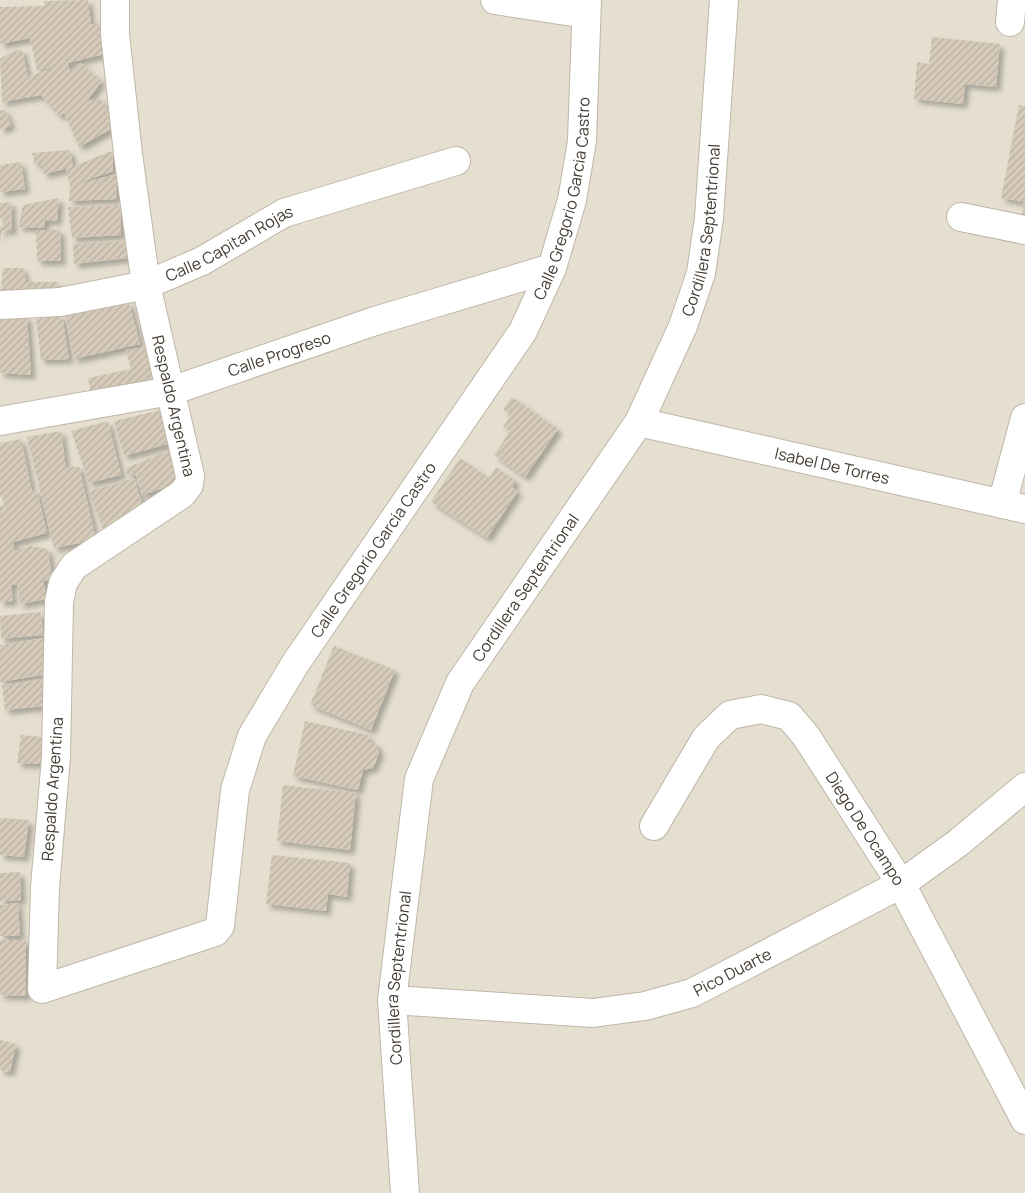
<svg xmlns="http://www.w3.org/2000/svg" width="1025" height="1193" viewBox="0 0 1025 1193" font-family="Manrope,sans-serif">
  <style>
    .residential { fill: #e5dfd0 }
    .building { fill: url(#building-hatch); filter: url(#shadow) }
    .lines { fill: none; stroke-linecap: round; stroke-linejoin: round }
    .minor-casing { stroke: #bfb7a8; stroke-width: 30 }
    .minor { stroke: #fff; stroke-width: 28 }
    .labels { text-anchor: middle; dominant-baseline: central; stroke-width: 4.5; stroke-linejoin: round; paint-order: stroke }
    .street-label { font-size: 16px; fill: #433c33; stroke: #fff }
  </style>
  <defs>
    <pattern id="building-hatch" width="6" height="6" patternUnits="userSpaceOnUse" patternTransform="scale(1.25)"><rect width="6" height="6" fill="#d6cbba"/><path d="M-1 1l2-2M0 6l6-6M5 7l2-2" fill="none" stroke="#b9afa0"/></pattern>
    <filter id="shadow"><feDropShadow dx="4.5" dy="4.5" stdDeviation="2.5" flood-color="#0004"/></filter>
  </defs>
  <rect width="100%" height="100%" fill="#f1ede2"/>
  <rect class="residential" x="0" y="0" width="1025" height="1193"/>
  <g class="building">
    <polygon points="88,0 91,25 104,22 109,53 68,63 70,71 80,63 102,81 87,101 100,98 116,126 79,147 64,113 59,116 41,95 2,102 0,59 7,54 22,49 28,77 60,65 37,71 30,38 0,44 0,7 44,6 44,1"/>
    <polygon points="932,37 1000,44 996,87 965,84 963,104 914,99 917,62 929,64"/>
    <polygon points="1019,105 1025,106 1025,221 1021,220 1024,202 1001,198"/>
    <polygon points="5,109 11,126 0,130 0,111"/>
    <polygon points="70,150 73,167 108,152 113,152 113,171 74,185 117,174 116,199 69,201 70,186 66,169 73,167 44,174 41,164 35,164 32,153"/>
    <polygon points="21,162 25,189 0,192 0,165"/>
    <polygon points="59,198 57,221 45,220 44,228 18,227 23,205"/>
    <polygon points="11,202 12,231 2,230 0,242 0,226 3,227 3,219 0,219 0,203"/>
    <polygon points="120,205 121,235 72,238 68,207"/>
    <polygon points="36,230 60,230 61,261 37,261"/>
    <polygon points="124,241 128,258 74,264 73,244"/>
    <polygon points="3,268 23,268 26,282 58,282 59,296 0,298"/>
    <polygon points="129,302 140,344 74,359 65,314"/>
    <polygon points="62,315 69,359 41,360 36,319"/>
    <polygon points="0,316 27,316 31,375 0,373"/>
    <polygon points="147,347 156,388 92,399 88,378 131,369 126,350"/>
    <polygon points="512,397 558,429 525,477 494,455 510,431 503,427 511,415 503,409"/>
    <polygon points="165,409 175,442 124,456 114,421"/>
    <polygon points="108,421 121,475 89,483 71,431"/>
    <polygon points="61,431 66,468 79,466 96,540 54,548 27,437"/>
    <polygon points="21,439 32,491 37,490 47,533 13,542 15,551 31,546 48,549 52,579 43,581 47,599 20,604 17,584 11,585 13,601 0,602 0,506 3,505 8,520 2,497 0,497 0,443"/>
    <polygon points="177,447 182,482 142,495 136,475 128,477 126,468"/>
    <polygon points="460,458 489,478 496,467 516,481 512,487 518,491 487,538 431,502"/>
    <polygon points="134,478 145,514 103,529 89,491"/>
    <polygon points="41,612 43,635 1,639 0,616"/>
    <polygon points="45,638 49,674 0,682 0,645"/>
    <polygon points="334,646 395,670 371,730 310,705"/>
    <polygon points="54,677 55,705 5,710 2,685"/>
    <polygon points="305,721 368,735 369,742 377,744 379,754 373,768 363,770 358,790 293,776"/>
    <polygon points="21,735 50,738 44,764 17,763"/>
    <polygon points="283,785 356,793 350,850 277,841"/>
    <polygon points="0,818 29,820 24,857 0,855"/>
    <polygon points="272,855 350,863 347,897 328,894 326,911 266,904"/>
    <polygon points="20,872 21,900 0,901 0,873"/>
    <polygon points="18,903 20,936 0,936 0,905"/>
    <polygon points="0,940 26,940 26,996 0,995"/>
    <polygon points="0,1040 16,1044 10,1072 0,1070"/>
  </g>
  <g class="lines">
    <defs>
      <g id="minor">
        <path id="s1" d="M115,0v34l13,120 18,131 44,191 -1,9 -7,9 -108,72 -11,17 -4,19 -3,155 -11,131 -3,101 173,-57 5,-6 15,-136 17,-54 43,-72 228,-333 29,-63 20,-68 10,-59 5,-141"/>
        <polyline points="495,0 586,14"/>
        <polyline points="1010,22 1012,0"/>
        <polyline points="961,217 1025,230"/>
        <path id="s2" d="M0,305l60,-3 86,-17 56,-24 82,-48 172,-52"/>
        <path id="s3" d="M0,421l171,-30 204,-70 177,-53"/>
        <path id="s4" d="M639,422l386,87"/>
        <polyline points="1002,504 1025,418"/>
        <path id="s5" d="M654,826l52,-88 24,-23 31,-6 28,7 17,20 95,148 124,236"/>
        <path id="s6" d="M392,1000l201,13 52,-7 47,-13 209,-109 57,-41 67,-56"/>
        <path id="s7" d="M405,1193l-13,-193 27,-221 41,-96 179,-261 44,-96 18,-53 8,-55 15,-218"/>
      </g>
    </defs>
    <use href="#minor" class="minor-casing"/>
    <use href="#minor" class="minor"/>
  </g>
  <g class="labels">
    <g class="street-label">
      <text stroke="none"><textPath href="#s1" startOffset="2071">Calle Gregorio Garcia Castro</textPath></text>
      <text stroke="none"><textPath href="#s7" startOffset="1041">Cordillera Septentrional</textPath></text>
      <text stroke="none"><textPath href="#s2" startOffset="241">Calle Capitan Rojas</textPath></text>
      <text stroke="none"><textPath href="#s3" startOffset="288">Calle Progreso</textPath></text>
      <text stroke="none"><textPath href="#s1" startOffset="411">Respaldo Argentina</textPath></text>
      <text stroke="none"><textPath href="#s4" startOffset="198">Isabel De Torres</textPath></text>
      <text stroke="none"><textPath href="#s1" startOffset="1666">Calle Gregorio Garcia Castro</textPath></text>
      <text stroke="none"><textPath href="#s7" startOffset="636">Cordillera Septentrional</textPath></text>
      <text transform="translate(52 789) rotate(-86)">Respaldo Argentina</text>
      <text stroke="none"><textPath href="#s5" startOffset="332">Diego De Ocampo</textPath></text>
      <text stroke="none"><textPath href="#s6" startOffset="348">Pico Duarte</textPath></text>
      <text stroke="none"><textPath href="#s7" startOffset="216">Cordillera Septentrional</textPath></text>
    </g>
  </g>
</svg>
